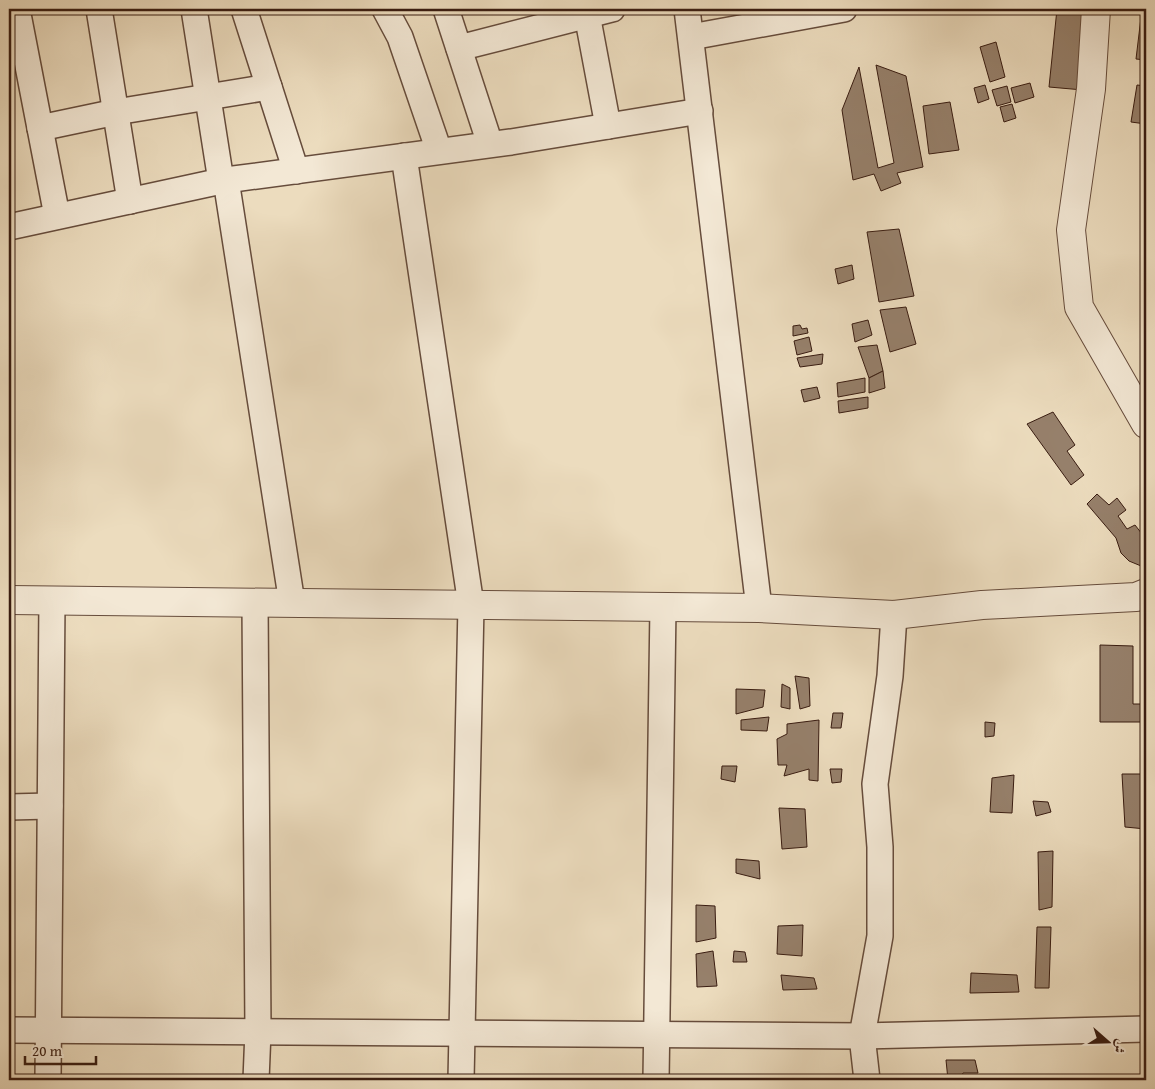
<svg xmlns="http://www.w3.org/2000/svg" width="1155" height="1089" viewBox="0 0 1155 1089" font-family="'Gentium Book Plus',Amiri,serif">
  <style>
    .building { fill: #96806b; stroke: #391c11 }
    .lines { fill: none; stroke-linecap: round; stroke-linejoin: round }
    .minor-casing { stroke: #664c3c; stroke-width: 28 }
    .tertiary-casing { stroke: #664c3c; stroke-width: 30 }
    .minor { stroke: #f3e8d5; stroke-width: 25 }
    .tertiary { stroke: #f3e8d5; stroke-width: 28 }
  </style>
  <rect width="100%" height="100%" fill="#ecdcbe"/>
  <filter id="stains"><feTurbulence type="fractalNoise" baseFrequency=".004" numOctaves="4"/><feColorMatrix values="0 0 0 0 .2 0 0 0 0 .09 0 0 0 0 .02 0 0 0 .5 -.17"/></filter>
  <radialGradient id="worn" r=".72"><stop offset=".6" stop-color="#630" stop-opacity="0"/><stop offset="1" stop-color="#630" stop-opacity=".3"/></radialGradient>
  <g class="building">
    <polygon points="1057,9 1092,9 1083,90 1049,87"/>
    <polygon points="1142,9 1146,9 1146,60 1136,59"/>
    <polygon points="996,42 1005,77 990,82 980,47"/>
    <polygon points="876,65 906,76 923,167 897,173 901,183 881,191 874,174 853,180 842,110 859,67 878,168 894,163"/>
    <polygon points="1030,83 1034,97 1015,103 1011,88"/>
    <polygon points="985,85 989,99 978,103 974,88"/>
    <polygon points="1137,85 1146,86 1146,124 1131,122"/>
    <polygon points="1007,86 1011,102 997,106 992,90"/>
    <polygon points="950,102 959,150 929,154 923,106"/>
    <polygon points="1012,104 1016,118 1004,122 1000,107"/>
    <polygon points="899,229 914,296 879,302 867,232"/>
    <polygon points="852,265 854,279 838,284 835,269"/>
    <polygon points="906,307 916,344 890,352 880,310"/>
    <polygon points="868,320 872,335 855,342 852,324"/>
    <polygon points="800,325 802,329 807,328 808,333 793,336 793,326"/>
    <polygon points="809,337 812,351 797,355 794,341"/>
    <polygon points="877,345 883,371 869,378 858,347"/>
    <polygon points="823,354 822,364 800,367 797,358"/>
    <polygon points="883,371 885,388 869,393 869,378"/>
    <polygon points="865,378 865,392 838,397 837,383"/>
    <polygon points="817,387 820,398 804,402 801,390"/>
    <polygon points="868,397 868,408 839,413 838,401"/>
    <polygon points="1053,412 1075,445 1067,451 1084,475 1071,485 1027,424"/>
    <polygon points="1097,494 1109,505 1117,498 1126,510 1118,516 1127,529 1135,525 1146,539 1146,568 1129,561 1121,553 1116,538 1087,504"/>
    <polygon points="1100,645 1133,646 1133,704 1142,704 1145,722 1100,722"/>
    <polygon points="795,676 809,678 810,706 800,709"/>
    <polygon points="782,684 790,688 790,709 781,707"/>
    <polygon points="736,689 765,690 763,707 736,714"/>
    <polygon points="833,713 843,713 841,728 831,728"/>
    <polygon points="769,717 767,731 741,730 741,720"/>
    <polygon points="819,720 818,781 809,780 809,769 784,776 787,765 778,765 777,739 787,734 787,724"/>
    <polygon points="985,722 995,723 994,736 985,737"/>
    <polygon points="722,766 737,766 735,782 721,779"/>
    <polygon points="830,769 842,769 841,782 832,783"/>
    <polygon points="1122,774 1146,774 1146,829 1125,827"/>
    <polygon points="1014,775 1012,813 990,812 992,778"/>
    <polygon points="1033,801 1048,802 1051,812 1036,816"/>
    <polygon points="779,808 805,809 807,847 782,849"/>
    <polygon points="1053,851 1052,907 1039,910 1038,852"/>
    <polygon points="736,859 759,861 760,879 736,873"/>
    <polygon points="696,905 715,906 716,938 696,942"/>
    <polygon points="803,925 802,956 777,954 778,926"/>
    <polygon points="1037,927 1051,927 1049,988 1035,988"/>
    <polygon points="713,951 717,986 697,987 696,954"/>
    <polygon points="734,951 745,952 747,962 733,962"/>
    <polygon points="971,973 1017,975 1019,992 970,993"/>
    <polygon points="781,975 814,978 817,989 783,990"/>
    <polygon points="946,1060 975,1060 978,1073 963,1073 960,1080 948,1080"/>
  </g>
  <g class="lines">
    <defs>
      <g id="minor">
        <polyline points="17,9 57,216"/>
        <polyline points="99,9 130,201"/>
        <polyline points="194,9 221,181"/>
        <polyline points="244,9 296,171"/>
        <polyline points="385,9 400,37 439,151"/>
        <polyline points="446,9 490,144"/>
        <polyline points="586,9 608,126"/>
        <polyline points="687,9 759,608"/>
        <polyline points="691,37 844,9"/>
        <polyline points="459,48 612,9"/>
        <polyline points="40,128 116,112 269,87"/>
        <polyline points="404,156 471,605 461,1080"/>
        <polyline points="226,180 292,603"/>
        <polyline points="9,227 226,180 511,142 700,111"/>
        <polyline points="255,602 258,1031 256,1080"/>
        <polyline points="9,807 50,806"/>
        <polyline points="9,1030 862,1036 1146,1029"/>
        <polyline points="48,1080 52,600"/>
        <polyline points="656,1080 663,607"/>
        <polyline points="867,1080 862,1036 880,936 880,847 875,784 890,676 894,615"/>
      </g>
      <g id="tertiary">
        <polyline points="1096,9 1091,89 1071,230 1079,307 1146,424"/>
        <polyline points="9,600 759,608 894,615 982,605 1136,597 1146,593"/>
      </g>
    </defs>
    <use href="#minor" class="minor-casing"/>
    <use href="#tertiary" class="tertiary-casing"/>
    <use href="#minor" class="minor"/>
    <use href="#tertiary" class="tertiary"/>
  </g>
  <rect width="1155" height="1089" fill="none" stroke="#ecdcbe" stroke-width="30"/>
  <rect x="10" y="10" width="1135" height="1069" fill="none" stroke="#391c11" stroke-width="2.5"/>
  <rect x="15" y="15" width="1125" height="1059" fill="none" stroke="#391c11"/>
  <g transform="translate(1108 1042) rotate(110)" stroke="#f3e8d5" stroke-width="4" paint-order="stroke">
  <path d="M0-4L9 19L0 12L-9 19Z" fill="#391c11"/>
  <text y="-8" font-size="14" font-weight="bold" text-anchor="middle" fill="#391c11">ش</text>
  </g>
  <path d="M25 1056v8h71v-8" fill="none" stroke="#391c11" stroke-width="2.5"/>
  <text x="32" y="1056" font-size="15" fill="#391c11" stroke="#f3e8d5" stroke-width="4" paint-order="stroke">20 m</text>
  <rect width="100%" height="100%" filter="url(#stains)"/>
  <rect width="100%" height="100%" fill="url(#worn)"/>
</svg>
